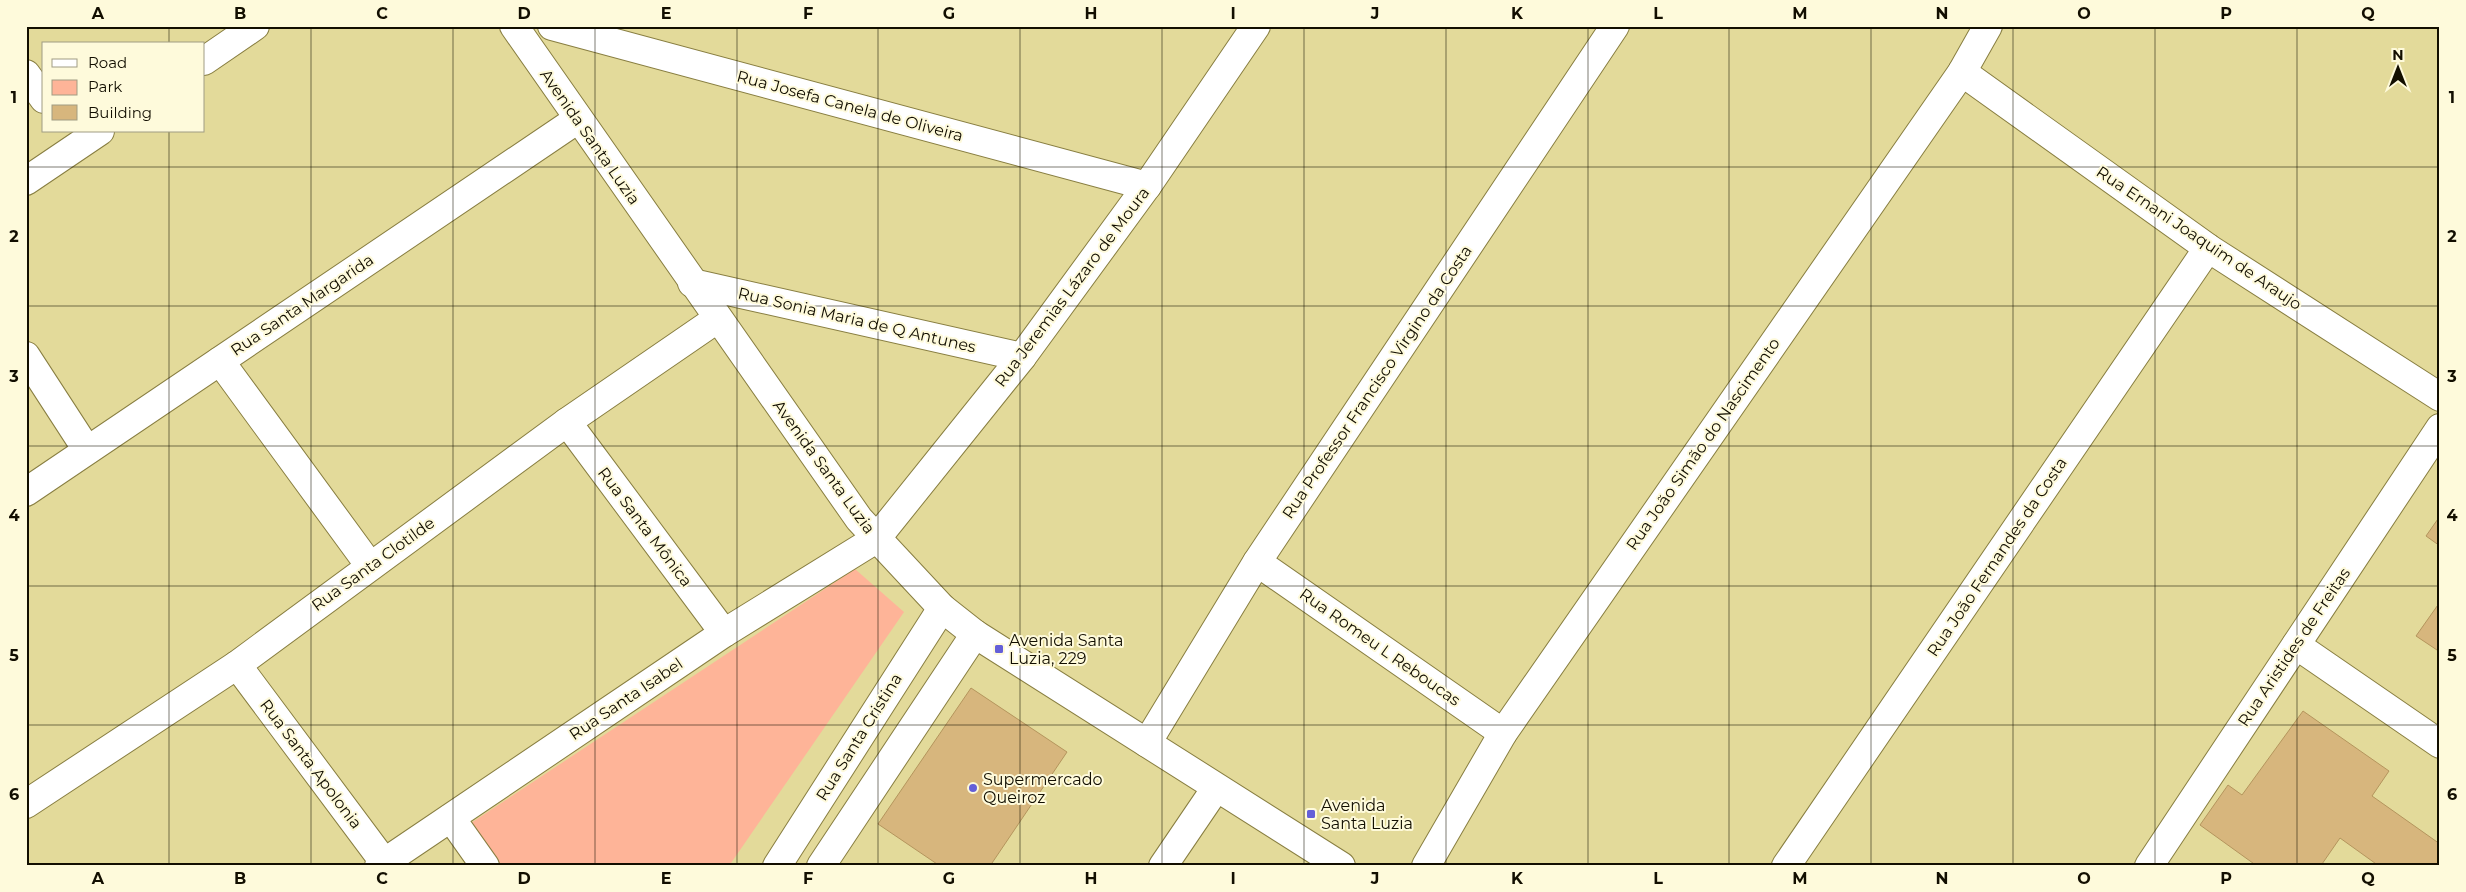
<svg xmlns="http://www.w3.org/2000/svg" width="2466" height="892" viewBox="0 0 2466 892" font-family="Montserrat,sans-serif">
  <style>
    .green { fill: #feb498 }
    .building { fill: #d7b67d; stroke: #b4955d }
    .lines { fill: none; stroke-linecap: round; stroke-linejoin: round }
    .minor-casing { stroke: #887e41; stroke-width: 30 }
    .minor { stroke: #fff; stroke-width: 28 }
    .grid { fill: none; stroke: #120e00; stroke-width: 1; stroke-opacity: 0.55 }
    .poi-dot { fill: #645fd8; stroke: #fefadb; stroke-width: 2 }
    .labels { text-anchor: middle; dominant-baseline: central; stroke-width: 4; stroke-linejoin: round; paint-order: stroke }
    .street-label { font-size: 16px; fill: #120e00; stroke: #fefadb }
    .poi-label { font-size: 16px; fill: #120e00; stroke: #fefadb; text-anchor: start }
    .neatline { fill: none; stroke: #120e00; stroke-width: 2 }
    .grid-label { font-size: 16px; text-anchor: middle; font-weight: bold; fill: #120e00 }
  </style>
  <rect width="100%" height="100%" fill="#e3da9a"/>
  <polygon class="green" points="855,569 904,612 729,866 502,866 471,823"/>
  <g class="building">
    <polygon points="2440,516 2440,546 2426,536"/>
    <polygon points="2440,602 2440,652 2416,636"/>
    <polygon points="971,688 1067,752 990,866 940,866 878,824"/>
    <polygon points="2303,711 2389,771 2372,796 2440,844 2440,866 2379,866 2340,838 2322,864 2324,866 2257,866 2200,825 2228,785 2242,795"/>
  </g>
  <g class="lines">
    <defs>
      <g id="minor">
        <polyline points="514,26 859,519 942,608 975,634 1341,866"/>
        <polyline points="552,26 1147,186"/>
        <polyline points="204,61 255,26"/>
        <polyline points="1962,72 2208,248 2440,397"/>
        <polyline points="26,74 44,99"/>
        <polyline points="26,181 100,131"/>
        <polyline points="692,283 1022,357"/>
        <polyline points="26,356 87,450"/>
        <polyline points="220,361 370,566"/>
        <polyline points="567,422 724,633"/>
        <polyline points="26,492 578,119"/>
        <polyline points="1257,562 1503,733"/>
        <polyline points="2296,645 2440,744"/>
        <polyline points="237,665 384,862"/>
        <polyline points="1147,743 1257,562 1615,26"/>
        <polyline points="26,804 237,665 567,422 717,319"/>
        <polyline points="451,818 485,866"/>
        <polyline points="379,866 724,633 876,539 1022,357 1147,186 1256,26"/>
        <polyline points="777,866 942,608"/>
        <polyline points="821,866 975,634"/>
        <polyline points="1163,866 1216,788"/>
        <polyline points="1426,866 1503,733 1962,72 1988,26"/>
        <polyline points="1786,866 2208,248"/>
        <polyline points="2149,866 2440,428"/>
      </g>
    </defs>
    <use href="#minor" class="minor-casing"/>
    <use href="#minor" class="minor"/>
  </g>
  <path class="grid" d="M169,26v18M311,26v840M453,26v840M595,26v840M737,26v840M878,26v840M1020,26v840M1162,26v840M1304,26v840M1446,26v840M1588,26v840M1729,26v840M1871,26v840M2013,26v840M2155,26v840M2297,26v840M169,131v735M26,167h2414M26,306h2414M26,446h2414M26,586h2414M26,725h2414"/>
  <g class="poi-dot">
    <rect x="994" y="644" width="10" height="10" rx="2.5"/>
    <circle cx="973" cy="788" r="5"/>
    <rect x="1306" y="809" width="10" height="10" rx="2.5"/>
  </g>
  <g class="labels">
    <g class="street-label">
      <text transform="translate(850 106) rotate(15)">Rua Josefa Canela de Oliveira</text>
      <text transform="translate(590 137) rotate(55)">Avenida Santa Luzia</text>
      <text transform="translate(2199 238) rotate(34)">Rua Ernani Joaquim de Araujo</text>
      <text transform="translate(1072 287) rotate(-53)">Rua Jeremias Lázaro de Moura</text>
      <text transform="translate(302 305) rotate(-34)">Rua Santa Margarida</text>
      <text transform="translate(857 320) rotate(13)">Rua Sonia Maria de Q Antunes</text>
      <text transform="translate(1377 382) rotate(-56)">Rua Professor Francisco Virgino da Costa</text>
      <text transform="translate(1703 444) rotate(-55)">Rua João Simão do Nascimento</text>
      <text transform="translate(824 467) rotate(54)">Avenida Santa Luzia</text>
      <text transform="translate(645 527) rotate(53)">Rua Santa Mônica</text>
      <text transform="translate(1997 557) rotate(-56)">Rua João Fernandes da Costa</text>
      <text transform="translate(373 564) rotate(-36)">Rua Santa Clotilde</text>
      <text transform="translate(1380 647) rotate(35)">Rua Romeu L Reboucas</text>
      <text transform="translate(2294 647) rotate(-56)">Rua Aristides de Freitas</text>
      <text transform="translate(626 699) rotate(-34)">Rua Santa Isabel</text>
      <text transform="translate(859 737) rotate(-58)">Rua Santa Cristina</text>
      <text transform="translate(311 764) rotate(53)">Rua Santa Apolonia</text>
    </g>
    <g class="poi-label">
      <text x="1009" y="640">Avenida Santa<tspan x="1009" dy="18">Luzia, 229</tspan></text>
      <text x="983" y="779">Supermercado<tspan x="983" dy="18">Queiroz</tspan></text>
      <text x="1321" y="805">Avenida<tspan x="1321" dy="18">Santa Luzia</tspan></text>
    </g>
  </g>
  <rect width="2466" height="892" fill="none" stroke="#fefadb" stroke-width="55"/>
  <rect x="42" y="42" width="162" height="90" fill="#fefadb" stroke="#a09c83"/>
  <rect x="52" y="59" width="25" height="8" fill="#ffffff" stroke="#a09c83"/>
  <text x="88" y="68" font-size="15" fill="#120e00">Road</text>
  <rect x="52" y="80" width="25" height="15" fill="#feb498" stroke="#a09c83"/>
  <text x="88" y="92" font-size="15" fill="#120e00">Park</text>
  <rect x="52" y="105" width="25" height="15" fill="#d7b67d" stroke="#a09c83"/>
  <text x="88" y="118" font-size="15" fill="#120e00">Building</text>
  <g transform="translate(2398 68)" stroke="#fefadb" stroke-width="4" paint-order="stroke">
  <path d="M0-4L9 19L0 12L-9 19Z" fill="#120e00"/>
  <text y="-8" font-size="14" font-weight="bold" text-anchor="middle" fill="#120e00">N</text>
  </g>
  <rect x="28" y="28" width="2410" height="836" class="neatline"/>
  <g class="grid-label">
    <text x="98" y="19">A</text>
    <text x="240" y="19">B</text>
    <text x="382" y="19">C</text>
    <text x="524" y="19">D</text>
    <text x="666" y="19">E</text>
    <text x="808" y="19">F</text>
    <text x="949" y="19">G</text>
    <text x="1091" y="19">H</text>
    <text x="1233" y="19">I</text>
    <text x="1375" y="19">J</text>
    <text x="1517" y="19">K</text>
    <text x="1658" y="19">L</text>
    <text x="1800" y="19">M</text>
    <text x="1942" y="19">N</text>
    <text x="2084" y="19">O</text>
    <text x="2226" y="19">P</text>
    <text x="2368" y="19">Q</text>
    <text x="14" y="103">1</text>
    <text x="2452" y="103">1</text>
    <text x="14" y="242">2</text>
    <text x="2452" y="242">2</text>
    <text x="14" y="382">3</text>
    <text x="2452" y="382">3</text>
    <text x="14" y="521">4</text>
    <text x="2452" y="521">4</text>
    <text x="14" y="661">5</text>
    <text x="2452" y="661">5</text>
    <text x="14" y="800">6</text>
    <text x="2452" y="800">6</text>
    <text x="98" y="884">A</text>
    <text x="240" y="884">B</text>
    <text x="382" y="884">C</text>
    <text x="524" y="884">D</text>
    <text x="666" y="884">E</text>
    <text x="808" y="884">F</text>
    <text x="949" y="884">G</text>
    <text x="1091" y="884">H</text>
    <text x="1233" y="884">I</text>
    <text x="1375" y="884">J</text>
    <text x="1517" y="884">K</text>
    <text x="1658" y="884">L</text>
    <text x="1800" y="884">M</text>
    <text x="1942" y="884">N</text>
    <text x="2084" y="884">O</text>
    <text x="2226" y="884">P</text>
    <text x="2368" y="884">Q</text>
  </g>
</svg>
